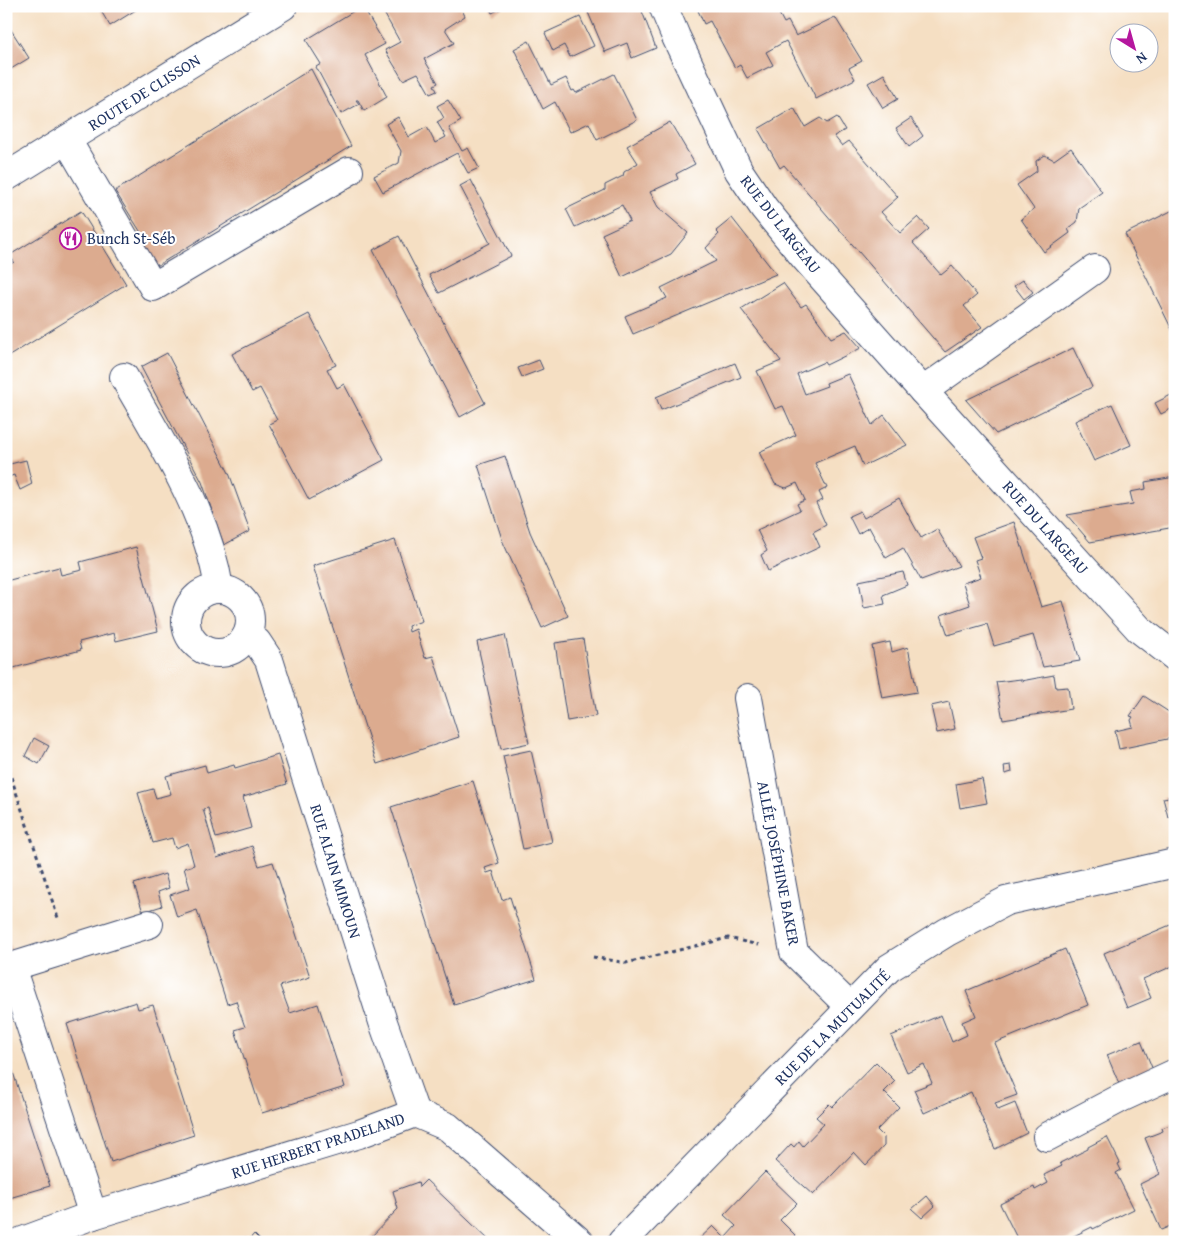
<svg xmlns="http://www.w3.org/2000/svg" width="1181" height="1248" viewBox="0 0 1181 1248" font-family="'Gentium Book Plus',serif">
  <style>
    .building { fill: #dcab8f }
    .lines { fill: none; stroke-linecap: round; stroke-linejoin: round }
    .minor-casing { stroke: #3c496d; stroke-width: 30 }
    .major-casing { stroke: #3c496d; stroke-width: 30 }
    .path { stroke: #3c496d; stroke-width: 3; stroke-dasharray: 4 4; stroke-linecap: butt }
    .minor { stroke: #fff; stroke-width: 28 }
    .major { stroke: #fff; stroke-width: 28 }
    .labels { text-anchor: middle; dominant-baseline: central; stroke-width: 4; stroke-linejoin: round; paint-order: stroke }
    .street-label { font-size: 16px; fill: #1b2f5e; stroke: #fff }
    .poi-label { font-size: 16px; fill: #1b2f5e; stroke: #fff; text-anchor: start }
  </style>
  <rect width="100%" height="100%" fill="#fff"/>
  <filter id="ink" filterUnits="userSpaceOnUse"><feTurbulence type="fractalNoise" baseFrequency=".02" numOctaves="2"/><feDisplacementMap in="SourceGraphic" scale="10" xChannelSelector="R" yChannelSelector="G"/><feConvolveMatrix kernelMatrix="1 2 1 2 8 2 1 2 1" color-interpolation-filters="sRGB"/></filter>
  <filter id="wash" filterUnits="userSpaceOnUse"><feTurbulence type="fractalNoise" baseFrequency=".0096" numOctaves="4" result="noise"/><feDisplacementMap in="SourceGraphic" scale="20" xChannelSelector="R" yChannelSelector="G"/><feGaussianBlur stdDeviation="1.12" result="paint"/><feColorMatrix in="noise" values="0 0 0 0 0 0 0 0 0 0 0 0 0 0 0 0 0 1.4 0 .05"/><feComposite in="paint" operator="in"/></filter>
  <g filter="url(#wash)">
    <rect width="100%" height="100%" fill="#f5dfc3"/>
    <g id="blocks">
      <g class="building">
        <polygon points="98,6 142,6 110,26"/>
        <polygon points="362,6 385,44 365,55 387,97 364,111 358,100 356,100 359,104 341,114 316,67 321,64 306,40"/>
        <polygon points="395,6 460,6 465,16 445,29 454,43 424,59 438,83 434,85 437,91 430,94 418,73 403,80 385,50 400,42 384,13"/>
        <polygon points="489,6 506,6 492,13"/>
        <polygon points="596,6 640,6 656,48 632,58 627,43 605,52 587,10"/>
        <polygon points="696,6 775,6 784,23 788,21 796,36 835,17 862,61 849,68 855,79 816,99 786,41 766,52 773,65 747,78 740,65 735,68 710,21 704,24"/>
        <polygon points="580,17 594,46 570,57 564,45 553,51 545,33"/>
        <polygon points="6,22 29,58 6,72"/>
        <polygon points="529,41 551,85 566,78 572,91 574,90 576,93 614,74 637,120 597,140 589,123 570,132 555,102 543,109 514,49"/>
        <polygon points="311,69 351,146 155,267 142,241 145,239 115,191"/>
        <polygon points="884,74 898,99 883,108 868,83"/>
        <polygon points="448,100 461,121 449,128 462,151 468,148 479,168 468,173 457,153 383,192 374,176 399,163 401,151 386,124 398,117 409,137 427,127 435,143 446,137 437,122 444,118 437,106"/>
        <polygon points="794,108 805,127 820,118 827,123 837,117 845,130 834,136 842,146 849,141 898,197 881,212 900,233 918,217 929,229 913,243 941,275 952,266 977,295 964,306 982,327 945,352 784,165 780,168 758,129"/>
        <polygon points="911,118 923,136 909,147 896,128"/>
        <polygon points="670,122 695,164 676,174 678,179 650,192 658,207 688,233 671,254 622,277 602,234 630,221 622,205 575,227 566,209 605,190 605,185 623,176 624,172 638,163 627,146"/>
        <polygon points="1071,148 1102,192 1079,208 1077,222 1068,229 1070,233 1044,252 1021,219 1034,209 1017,185 1037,171 1036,161 1045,155 1054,160"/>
        <polygon points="471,180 511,256 439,293 429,275 490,243 460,186"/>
        <polygon points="1175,209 1175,336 1125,234"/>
        <polygon points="81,211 126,284 6,358 6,267 14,262 10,255"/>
        <polygon points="732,218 776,274 633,334 625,316 667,298 661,288 716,261 706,248 719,234 716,231"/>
        <polygon points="399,236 485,403 460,417 373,250"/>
        <polygon points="1023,280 1033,292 1024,299 1014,286"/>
        <polygon points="783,283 801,307 806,304 831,338 846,331 861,348 826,365 824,362 797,374 805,394 827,386 826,383 848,374 872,425 884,415 907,445 863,466 855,446 815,463 827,488 819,492 823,500 816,503 826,525 813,532 820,547 768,571 761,555 767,551 757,530 800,510 797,504 805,500 797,483 786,488 775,484 759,452 796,435 783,406 775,409 757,371 781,361 741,309"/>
        <polygon points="309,314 336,365 327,369 337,388 344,384 384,460 309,500 269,424 277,420 260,388 252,392 232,354"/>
        <polygon points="1073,348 1092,387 996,434 966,400"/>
        <polygon points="167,353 229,473 250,531 224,545 202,482 141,367"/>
        <polygon points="539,360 543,369 522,377 518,368"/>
        <polygon points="735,363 741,377 661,410 656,397"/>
        <polygon points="1175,393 1175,407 1161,414 1155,403"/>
        <polygon points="1112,404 1131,445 1094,461 1075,421"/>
        <polygon points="505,456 530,532 568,616 542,628 503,542 478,465"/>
        <polygon points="26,460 32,484 20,490 14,475 6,478 6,465"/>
        <polygon points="1175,477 1175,527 1090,542 1067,515 1133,504 1130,492 1146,489 1145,482"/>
        <polygon points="899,498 921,538 937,529 959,566 921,580 903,548 886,558 869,527 858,534 849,516 860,511 864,518"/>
        <polygon points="1014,522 1041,607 1063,601 1080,661 1043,667 1033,635 994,646 987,624 948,635 941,615 970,605 963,583 981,577 975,560 981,558 973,537"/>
        <polygon points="395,540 422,621 408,626 409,632 416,629 425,658 433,656 459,737 377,764 313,566"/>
        <polygon points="136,547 158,631 116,641 114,633 79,642 81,650 6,670 6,581 59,567 61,575 82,570 80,562"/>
        <polygon points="903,572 907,585 883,595 885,604 864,608 859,581"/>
        <polygon points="505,635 529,743 501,749 477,642"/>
        <polygon points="583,639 596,716 567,721 555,643"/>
        <polygon points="890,642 892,652 908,647 917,692 882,698 872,646"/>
        <polygon points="1054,675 1056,688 1068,687 1071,709 1003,720 996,682 1021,679 1021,681"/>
        <polygon points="1144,696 1175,716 1175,734 1172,738 1119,749 1115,731 1133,727 1131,720 1133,717 1130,716"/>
        <polygon points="949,702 955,729 937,733 931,706"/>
        <polygon points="34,738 49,746 39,764 25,756"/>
        <polygon points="531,750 552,842 523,849 503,756"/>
        <polygon points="278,755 287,784 243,797 251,828 216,838 208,808 203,809 217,858 252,846 259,866 273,862 310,977 280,986 290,1013 318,1004 345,1087 262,1113 235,1030 245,1027 236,1001 227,1004 197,910 177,917 170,895 190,888 184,868 194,865 188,843 175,848 172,838 153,843 138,793 153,789 156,798 171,794 166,776 205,765 207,773 234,765 235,768"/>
        <polygon points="1011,765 1012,772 1005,774 1004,766"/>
        <polygon points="982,779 987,803 960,808 956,784"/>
        <polygon points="473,781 499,863 485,868 487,873 493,871 502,900 510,897 536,979 454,1005 391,807"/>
        <polygon points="1175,796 1175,816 1168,817 1163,798"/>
        <polygon points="165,874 169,888 158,892 162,906 143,912 134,884"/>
        <polygon points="1175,923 1175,965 1143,979 1151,998 1127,1008 1104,953"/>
        <polygon points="6,934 12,952 6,954"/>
        <polygon points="1065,949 1088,1005 995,1043 1017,1095 995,1103 998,1110 1015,1103 1027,1133 995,1149 971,1092 924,1113 914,1090 932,1083 924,1064 907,1072 891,1036 941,1015 952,1042 967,1035 962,1022 976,1016 966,991"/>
        <polygon points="136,1002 138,1009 153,1005 194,1135 111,1162 67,1024"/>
        <polygon points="1141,1041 1153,1070 1120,1086 1107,1055"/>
        <polygon points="876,1062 895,1081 884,1092 899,1107 877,1130 884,1137 884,1146 866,1165 854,1152 813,1195 775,1161 791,1144 794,1147 799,1141 803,1146 824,1124 816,1117 829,1104 832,1107"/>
        <polygon points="10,1063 50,1186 6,1199 6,1064"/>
        <polygon points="1175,1123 1175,1198 1172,1200 1175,1206 1175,1224 1161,1230 1140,1184 1160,1174 1145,1138 1163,1131 1162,1128"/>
        <polygon points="1107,1137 1120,1163 1118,1164 1121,1170 1116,1173 1134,1209 1093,1229 1092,1227 1062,1242 1019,1242 1000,1204 1034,1187 1035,1190 1048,1183 1044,1175 1062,1166 1060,1163 1088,1149 1088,1147"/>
        <polygon points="765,1172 797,1203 780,1220 796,1236 791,1242 696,1242 713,1226 725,1238 736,1226 724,1215"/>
        <polygon points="426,1180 469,1221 491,1242 366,1242 398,1209 393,1191 418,1182 419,1187"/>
        <polygon points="927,1196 935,1206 922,1218 912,1209"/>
        <polygon points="254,1234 262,1242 234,1242 246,1237 247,1242"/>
      </g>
    </g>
  </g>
  <g filter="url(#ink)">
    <use href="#blocks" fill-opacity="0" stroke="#3c496d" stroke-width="1"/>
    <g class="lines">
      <defs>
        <g id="minor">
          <polyline points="663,6 676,37 739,171 764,208 804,257 923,391 1139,629 1175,657"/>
          <polyline points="67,140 153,287 349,171"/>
          <path d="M124,377c38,67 83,134 95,211"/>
          <polyline points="923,391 1095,269"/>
          <circle cx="218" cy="621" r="32"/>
          <polyline points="247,635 257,642 269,660 383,1022 415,1113"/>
          <polyline points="748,698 794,952 850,1007"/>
          <polyline points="1047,1137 1121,1098 1175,1073"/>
          <polyline points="93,1215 11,967 149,924"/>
          <polyline points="20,1242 93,1215 359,1134 415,1113 448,1127 580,1242"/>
          <polyline points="622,1242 889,968 947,932 1006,901 1175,863"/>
        </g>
        <polyline id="major" points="6,177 283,6"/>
      </defs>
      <use href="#minor" class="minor-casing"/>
      <use href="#major" class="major-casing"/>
      <g class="path">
        <polyline points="6,762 58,918"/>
        <polyline points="593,957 626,963 728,938 759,945"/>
      </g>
      <use href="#minor" class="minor"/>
      <use href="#major" class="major"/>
    </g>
  </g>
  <defs>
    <symbol id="restaurant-ring" viewBox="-11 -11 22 22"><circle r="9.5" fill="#fff" stroke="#b5179e" stroke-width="1.5"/><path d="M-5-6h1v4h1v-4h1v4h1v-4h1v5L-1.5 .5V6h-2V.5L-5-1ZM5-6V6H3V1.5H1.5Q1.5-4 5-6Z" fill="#b5179e"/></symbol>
  </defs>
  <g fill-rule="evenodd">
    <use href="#restaurant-ring" x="58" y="226" width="25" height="25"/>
  </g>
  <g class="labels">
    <g class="street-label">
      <text transform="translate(144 92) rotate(-32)">ROUTE DE CLISSON</text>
      <text transform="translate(781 224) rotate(52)">RUE DU LARGEAU</text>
      <text transform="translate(1046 527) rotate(48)">RUE DU LARGEAU</text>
      <text transform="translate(779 863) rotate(79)">ALLÉE JOSÉPHINE BAKER</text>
      <text transform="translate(336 871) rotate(73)">RUE ALAIN MIMOUN</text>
      <text transform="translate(832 1027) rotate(-45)">RUE DE LA MUTUALITÉ</text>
      <text transform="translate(318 1145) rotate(-18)">RUE HERBERT PRADELAND</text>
    </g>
    <g class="poi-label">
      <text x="87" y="238">Bunch St-Séb</text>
    </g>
  </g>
  <rect width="1181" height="1248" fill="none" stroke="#fff" stroke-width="25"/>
  <g transform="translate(1134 48) rotate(143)"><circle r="24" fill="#ffffff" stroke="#a4acbf"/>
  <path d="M0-4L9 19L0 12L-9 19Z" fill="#b5179e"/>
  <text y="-8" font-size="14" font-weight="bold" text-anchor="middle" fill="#1b2f5e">N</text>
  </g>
</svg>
